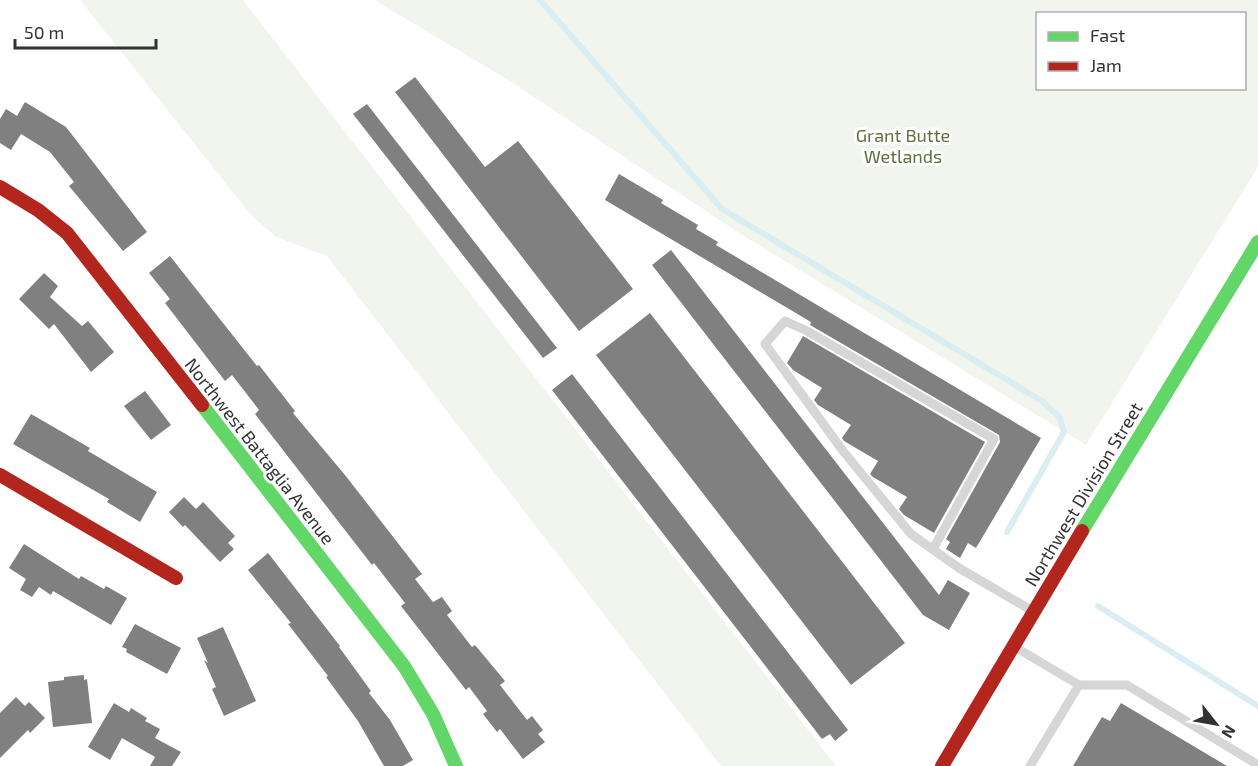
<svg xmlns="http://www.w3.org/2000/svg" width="1258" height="766" viewBox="0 0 1258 766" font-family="'Exo 2',sans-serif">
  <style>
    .green { fill: #f2f5ed; fill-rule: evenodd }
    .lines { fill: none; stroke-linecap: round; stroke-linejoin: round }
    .stream { stroke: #daedf2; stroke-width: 6 }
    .building { fill: #808080 }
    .lane { stroke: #d6d6d6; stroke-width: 9 }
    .fast { stroke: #63d668; stroke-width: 14 }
    .jam { stroke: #b3261e; stroke-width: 14 }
    .labels { text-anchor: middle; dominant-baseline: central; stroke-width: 6; stroke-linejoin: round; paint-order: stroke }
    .park-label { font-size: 18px; fill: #5e703d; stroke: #fff }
    .street-label { font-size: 18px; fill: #323232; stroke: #fff }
  </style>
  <rect width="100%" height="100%" fill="#fff"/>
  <g class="green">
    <polygon points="80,0 243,0 836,766 721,766 327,256 276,237 251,215"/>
    <path d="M374,0h884v167l-172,278 -347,-212 -229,-152zM1038,14h206v74h-206z"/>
  </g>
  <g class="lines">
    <g class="stream">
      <polyline points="540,0 722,209 1042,401 1060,418 1064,432 1007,532"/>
      <polyline points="1098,606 1258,706"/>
    </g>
  </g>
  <g class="building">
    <polygon points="415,77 485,167 518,141 633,289 579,331 395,92"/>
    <polygon points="25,102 66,127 147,232 123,251 69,186 74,182 50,152 21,134 11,150 0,143 0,119 6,109 17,116"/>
    <polygon points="367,104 557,348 543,358 353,114"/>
    <polygon points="619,174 663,200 661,203 698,225 696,229 718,242 716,245 1041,438 976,548 968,543 960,558 946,549 950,542 946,539 1000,442 999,435 810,325 811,322 605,200"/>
    <polygon points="671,250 939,595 948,580 970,593 949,630 923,615 652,265"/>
    <polygon points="170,256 257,366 259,365 295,411 293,413 345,475 422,574 415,579 433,602 442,597 452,611 447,615 472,647 475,645 505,681 500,685 527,720 532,716 543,730 538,734 545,742 523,759 500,729 497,732 483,714 487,711 469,687 466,690 401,606 405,603 374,563 372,565 255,414 259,410 232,375 225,381 165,303 170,299 149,273"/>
    <polygon points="44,273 58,286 50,297 82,326 88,321 114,352 91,372 54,324 49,329 19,299"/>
    <polygon points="650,313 905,643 851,685 596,355"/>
    <polygon points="803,336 985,442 934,533 904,515 899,509 907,497 873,477 870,474 878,461 844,441 842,438 851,425 818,405 814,400 822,388 793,370 787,363"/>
    <polygon points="572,374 848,730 835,741 830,734 822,739 552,390"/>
    <polygon points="145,391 171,425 151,440 124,406"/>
    <polygon points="31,414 90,448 88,451 157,492 140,522 107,502 109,499 13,444"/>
    <polygon points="184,497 196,509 203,502 235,536 228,543 234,549 220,562 185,525 183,527 169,512"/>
    <polygon points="24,544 79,579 81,576 104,589 106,586 127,598 111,625 53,591 51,595 39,587 32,597 20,590 26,579 9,568"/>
    <polygon points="268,553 340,646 339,647 371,691 369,693 390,720 413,760 403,766 384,766 358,721 326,677 328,676 288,624 291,623 248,570"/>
    <polygon points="135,624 181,648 167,674 126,652 127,649 122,647"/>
    <polygon points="223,627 256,701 224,716 212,689 216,687 204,660 208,663 197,638"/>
    <polygon points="84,675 84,680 87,679 92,723 53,727 48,682 64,680 64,677"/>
    <polygon points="16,697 25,706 29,702 45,718 30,733 28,730 0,758 0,713"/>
    <polygon points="114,703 129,712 131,708 147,718 145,721 160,729 155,738 181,752 172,766 150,766 155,757 122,738 110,760 88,747"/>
    <polygon points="1121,703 1227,766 1073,766 1102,717 1110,721"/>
  </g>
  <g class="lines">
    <g class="lane">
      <polyline points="933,549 994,439 807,331 785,321 765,344 843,451 911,534 959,568 1031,610"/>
      <polyline points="1015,647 1079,685 1127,685 1258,765"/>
      <polyline points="1030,766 1079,685"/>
    </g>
    <g class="fast">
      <polyline points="202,405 404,666 433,714 456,766"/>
      <polyline points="1082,531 1258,242"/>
    </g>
    <g class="jam">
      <polyline points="0,187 38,210 67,233 202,405"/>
      <polyline points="0,475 176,578"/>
      <polyline points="942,766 1082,531"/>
    </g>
  </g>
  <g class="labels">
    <g class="park-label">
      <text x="903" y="135">Grant Butte<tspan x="903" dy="21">Wetlands</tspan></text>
    </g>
    <g class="street-label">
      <text transform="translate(260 451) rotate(52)">Northwest Battaglia Avenue</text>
      <text transform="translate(1083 494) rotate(-59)">Northwest Division Street</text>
    </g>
  </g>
  <rect x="1036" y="12" width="210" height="78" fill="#ffffff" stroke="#adadad" stroke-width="1.5"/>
  <rect x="1048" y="32" width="30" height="9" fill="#63d668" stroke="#adadad" stroke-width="1.5"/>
  <text x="1090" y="42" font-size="18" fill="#323232">Fast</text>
  <rect x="1048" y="62" width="30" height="9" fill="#b3261e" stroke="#adadad" stroke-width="1.5"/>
  <text x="1090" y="72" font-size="18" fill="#323232">Jam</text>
  <g transform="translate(1216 724) rotate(121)" stroke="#ffffff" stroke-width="4.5" paint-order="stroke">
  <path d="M0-4.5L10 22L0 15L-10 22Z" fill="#323232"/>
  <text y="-9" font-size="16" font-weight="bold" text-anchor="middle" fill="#323232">N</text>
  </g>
  <path d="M15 39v9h141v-9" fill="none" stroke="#323232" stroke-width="3"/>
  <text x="24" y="39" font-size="18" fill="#323232" stroke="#ffffff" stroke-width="4.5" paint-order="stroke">50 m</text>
</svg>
